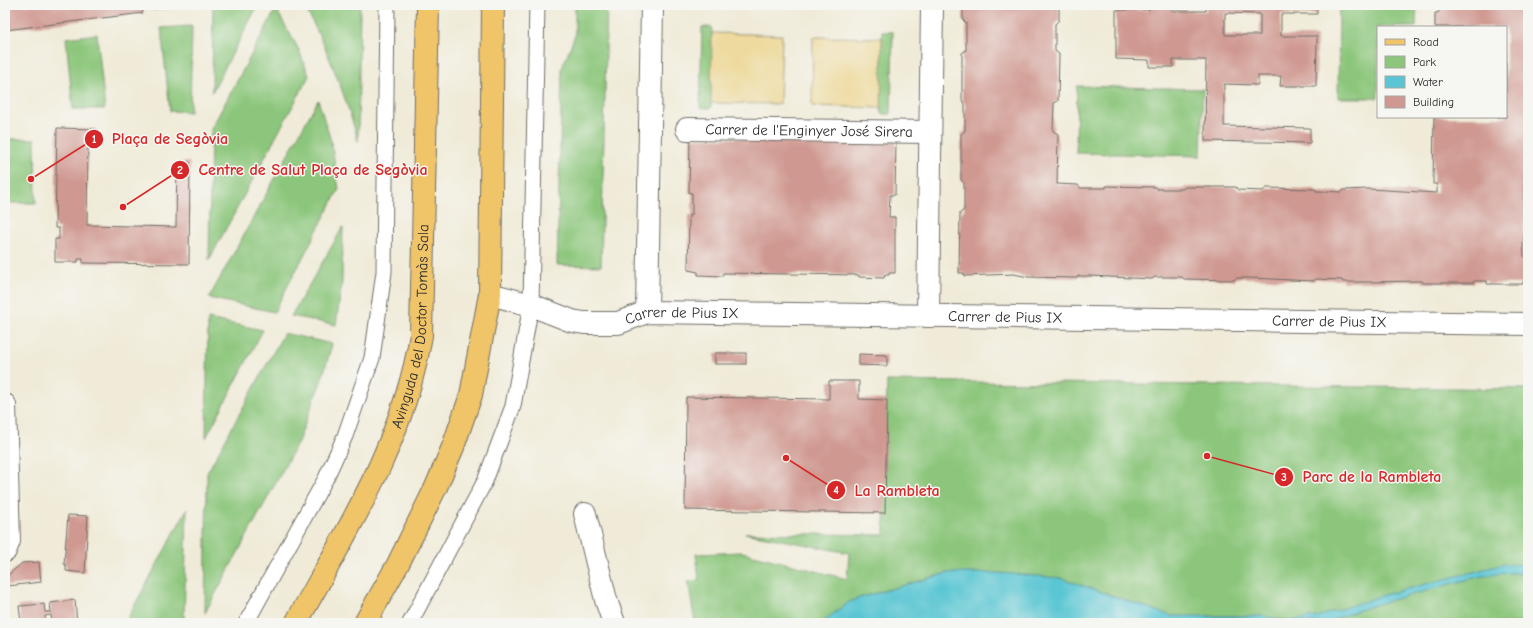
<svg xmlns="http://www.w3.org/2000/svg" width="1533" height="628" viewBox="0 0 1533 628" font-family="'Comic Neue',sans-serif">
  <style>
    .green { fill: #8cc67b; stroke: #5c7853 }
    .sand { fill: #eeda9e; stroke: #8c8264 }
    .water { fill: #5ac6d3; stroke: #42787f }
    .building { fill: #cf9890; fill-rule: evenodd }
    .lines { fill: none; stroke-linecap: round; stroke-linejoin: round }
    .service-casing { stroke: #706e68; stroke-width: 17 }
    .pedestrian-casing { stroke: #706e68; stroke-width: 24 }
    .minor-casing { stroke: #706e68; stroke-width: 24 }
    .primary-casing { stroke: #706e68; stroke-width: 24 }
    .service { stroke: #fff; stroke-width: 15 }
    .pedestrian { stroke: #fff; stroke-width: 22 }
    .minor { stroke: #fff; stroke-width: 22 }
    .primary { stroke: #f0c469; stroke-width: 22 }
    .labels { text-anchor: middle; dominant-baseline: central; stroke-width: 3; stroke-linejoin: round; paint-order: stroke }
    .street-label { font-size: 15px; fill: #2b2b2b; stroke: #f6f6f2 }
    .leader { fill: none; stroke: #d62828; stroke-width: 1.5 }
    .callout-dot { fill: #d62828; stroke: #f6f6f2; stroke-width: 1.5 }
    .mark-label { font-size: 12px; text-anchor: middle; font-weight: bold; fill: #fff }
    .callout-label { font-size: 16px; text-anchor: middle; font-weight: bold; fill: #d62828; stroke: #f6f6f2; stroke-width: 3; stroke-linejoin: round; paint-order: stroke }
  </style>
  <rect width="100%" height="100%" fill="#f6f6f2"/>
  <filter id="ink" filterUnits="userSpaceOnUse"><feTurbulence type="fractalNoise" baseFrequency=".025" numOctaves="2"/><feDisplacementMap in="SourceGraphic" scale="8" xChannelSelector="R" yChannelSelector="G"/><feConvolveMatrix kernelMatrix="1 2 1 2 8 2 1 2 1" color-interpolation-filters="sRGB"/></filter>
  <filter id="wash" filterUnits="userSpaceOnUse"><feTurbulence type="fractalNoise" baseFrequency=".012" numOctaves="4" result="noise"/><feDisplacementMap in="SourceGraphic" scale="16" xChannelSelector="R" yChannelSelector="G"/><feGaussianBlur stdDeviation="0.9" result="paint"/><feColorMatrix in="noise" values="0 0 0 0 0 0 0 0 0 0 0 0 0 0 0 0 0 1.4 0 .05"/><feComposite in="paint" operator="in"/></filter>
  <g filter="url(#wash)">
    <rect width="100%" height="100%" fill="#f0ebd8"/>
    <g class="green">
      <polygon points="154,5 192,5 154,10"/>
      <polygon points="213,5 258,5 212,92"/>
      <path d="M304,5h56l-2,136c-13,-48 -31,-92 -54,-136z"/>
      <polygon points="575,5 607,5 601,266 557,265 562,68 575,35"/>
      <polygon points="1339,5 1417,5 1416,27 1378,27 1378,98 1338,98"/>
      <polygon points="276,9 299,50 309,76 209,260 211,129"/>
      <polygon points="192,26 190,112 170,111 161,28"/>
      <polygon points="702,27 712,27 711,108 700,108"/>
      <polygon points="882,32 893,32 891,114 881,114"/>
      <polygon points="97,34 105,109 73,109 66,38"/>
      <polygon points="1077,86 1203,89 1201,156 1076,153"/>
      <polygon points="318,100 331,141 339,189 274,312 209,298"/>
      <polygon points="5,139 35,139 36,203 5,203"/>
      <polygon points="343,227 342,282 336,325 291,316"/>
      <polygon points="208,319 263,330 206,438"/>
      <polygon points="284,333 332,344 323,376 298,442 205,613 207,473"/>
      <polygon points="887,381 1528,389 1528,623 695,623 688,581 699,580 696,554 742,552 847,579 849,553 745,533 884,535"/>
      <polygon points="187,509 184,623 125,623"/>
    </g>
    <g class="sand">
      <polygon points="712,33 782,35 780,104 711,103"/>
      <polygon points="813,37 882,38 881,108 812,106"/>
    </g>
    <path class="water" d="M1504,564l24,1v8c-37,-2 -70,9 -105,19 -32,8 -66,17 -96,31h-506l28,-21 10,-4 88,-25h52l62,5 111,38h91l24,5 30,-4 66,-22z"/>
    <g id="blocks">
      <g class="building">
        <polygon points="5,5 142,5 143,13 5,30"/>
        <polygon points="963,5 1059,5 1059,20 1055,24 1055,51 1059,54 1058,101 1054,103 1053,131 1058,134 1057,184 1078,185 1080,188 1106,188 1106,186 1155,187 1157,189 1183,189 1185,187 1236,187 1238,190 1263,191 1266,188 1315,189 1316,191 1342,192 1344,190 1369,189 1437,193 1437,184 1433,184 1434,117 1506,117 1506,27 1435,27 1435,13 1438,13 1439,11 1439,8 1435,8 1435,5 1528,5 1528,10 1526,12 1526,14 1528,15 1528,184 1524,184 1524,201 1527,201 1523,244 1524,256 1527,258 1526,282 1523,281 1523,284 1487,284 1487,281 1474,281 1473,283 1423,283 1422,281 1367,282 1343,282 1342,280 1315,279 1314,281 1250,278 1236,278 1234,280 1184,279 1182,277 1155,277 1152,279 1090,276 1078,276 1077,278 1028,277 1014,274 964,276 964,273 959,273 960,213 964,210 964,183 961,180 961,134 965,131 965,104 962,100 962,53 966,50 966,23 963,20"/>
        <path d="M1149,5h23v6h34v-6h111v9h-36v22h36l-1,50h-36l1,-10h-23v9l-34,-1v42l86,2v15l-105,-2 1,-81h-33v7h-24v-7l-33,-1v-49h33zM1225,13l35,1v21h-35z"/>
        <polygon points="57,128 96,129 96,143 88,143 87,225 176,227 177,162 190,162 189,264 83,263 83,259 78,259 78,262 55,262 55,239 59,239 59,228 55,228"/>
        <polygon points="690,138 896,140 895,195 890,195 889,217 895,217 895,273 889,273 889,275 885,275 884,278 859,277 859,275 723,273 723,276 698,275 698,272 688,270 689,215 692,215 692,193 689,193"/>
        <rect x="715" y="353" width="31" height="11"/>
        <polygon points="859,354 887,355 887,366 859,365"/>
        <polygon points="829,381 859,381 859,399 887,400 885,513 685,510 686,397 829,399"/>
        <polygon points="68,515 88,516 85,573 66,571 66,565 64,564"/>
        <polygon points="39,562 41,582 8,586 7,576 22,563"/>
        <polygon points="75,600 77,623 52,623 51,615 45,616 46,623 21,623 19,606 44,604 45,612 51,612 50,603"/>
      </g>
    </g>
  </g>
  <g filter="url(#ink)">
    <use href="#blocks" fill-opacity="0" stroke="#706e68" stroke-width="1"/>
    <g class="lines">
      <defs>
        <g id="service">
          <polyline points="246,623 326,478 345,436 372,358 384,272 387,5"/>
          <polyline points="410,623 485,481 513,406 531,305 537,5"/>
        </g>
        <g id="pedestrian">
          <path id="s1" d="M687,129l243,3"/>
        </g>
        <g id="minor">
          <path id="s2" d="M490,294l41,11 41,16 12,2h34l29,-11 881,12"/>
          <polyline points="647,312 652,5"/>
          <polyline points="928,316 932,5"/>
          <polyline points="5,405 9,541 5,551"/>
          <polyline points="585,514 606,600 614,623"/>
        </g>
        <g id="primary">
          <path id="s3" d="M296,623c51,-92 108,-182 125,-288l7,-330"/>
          <polyline points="365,623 398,564 436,487 453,447 471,395 490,294 493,5"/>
        </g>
      </defs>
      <use href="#service" class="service-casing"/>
      <use href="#pedestrian" class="pedestrian-casing"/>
      <use href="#minor" class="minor-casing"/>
      <use href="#primary" class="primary-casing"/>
      <use href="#service" class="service"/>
      <use href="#pedestrian" class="pedestrian"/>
      <use href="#minor" class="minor"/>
      <use href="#primary" class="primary"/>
    </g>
  </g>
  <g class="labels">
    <g class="street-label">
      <text stroke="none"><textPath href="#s1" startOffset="122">Carrer de l'Enginyer José Sirera</textPath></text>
      <text stroke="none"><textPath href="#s2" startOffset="522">Carrer de Pius IX</textPath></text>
      <text stroke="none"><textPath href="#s2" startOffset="198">Carrer de Pius IX</textPath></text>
      <text stroke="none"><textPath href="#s2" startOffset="846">Carrer de Pius IX</textPath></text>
      <text stroke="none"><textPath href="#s3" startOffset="323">Avinguda del Doctor Tomàs Sala</textPath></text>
    </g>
  </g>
  <path class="leader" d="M31 179L94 139M123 207L180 170M1207 456L1284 477M786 458L836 490"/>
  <g class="callout-dot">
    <circle cx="31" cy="179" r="4"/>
    <circle cx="123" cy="207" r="4"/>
    <circle cx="1207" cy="456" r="4"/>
    <circle cx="786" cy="458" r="4"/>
    <circle cx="94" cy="139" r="10"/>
    <circle cx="180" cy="170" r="10"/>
    <circle cx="1284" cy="477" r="10"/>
    <circle cx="836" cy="490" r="10"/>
  </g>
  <g class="mark-label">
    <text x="94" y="143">1</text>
    <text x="180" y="174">2</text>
    <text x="1284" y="481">3</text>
    <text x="836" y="494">4</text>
  </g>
  <g class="callout-label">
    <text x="170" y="144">Plaça de Segòvia</text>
    <text x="313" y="175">Centre de Salut Plaça de Segòvia</text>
    <text x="1372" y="482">Parc de la Rambleta</text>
    <text x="897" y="496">La Rambleta</text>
  </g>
  <rect width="1533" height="628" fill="none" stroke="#f6f6f2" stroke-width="20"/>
  <rect x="1377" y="26" width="130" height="92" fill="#f6f6f2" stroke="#a5a5a2"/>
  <rect x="1385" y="39" width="20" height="6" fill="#f0c469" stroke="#a5a5a2"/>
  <text x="1413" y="46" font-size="12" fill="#2b2b2b">Road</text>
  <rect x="1385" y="56" width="20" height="12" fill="#8cc67b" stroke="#a5a5a2"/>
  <text x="1413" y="66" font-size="12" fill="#2b2b2b">Park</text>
  <rect x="1385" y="76" width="20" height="12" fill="#5ac6d3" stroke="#a5a5a2"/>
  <text x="1413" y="86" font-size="12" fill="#2b2b2b">Water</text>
  <rect x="1385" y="96" width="20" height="12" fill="#cf9890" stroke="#a5a5a2"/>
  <text x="1413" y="106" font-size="12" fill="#2b2b2b">Building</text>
</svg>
